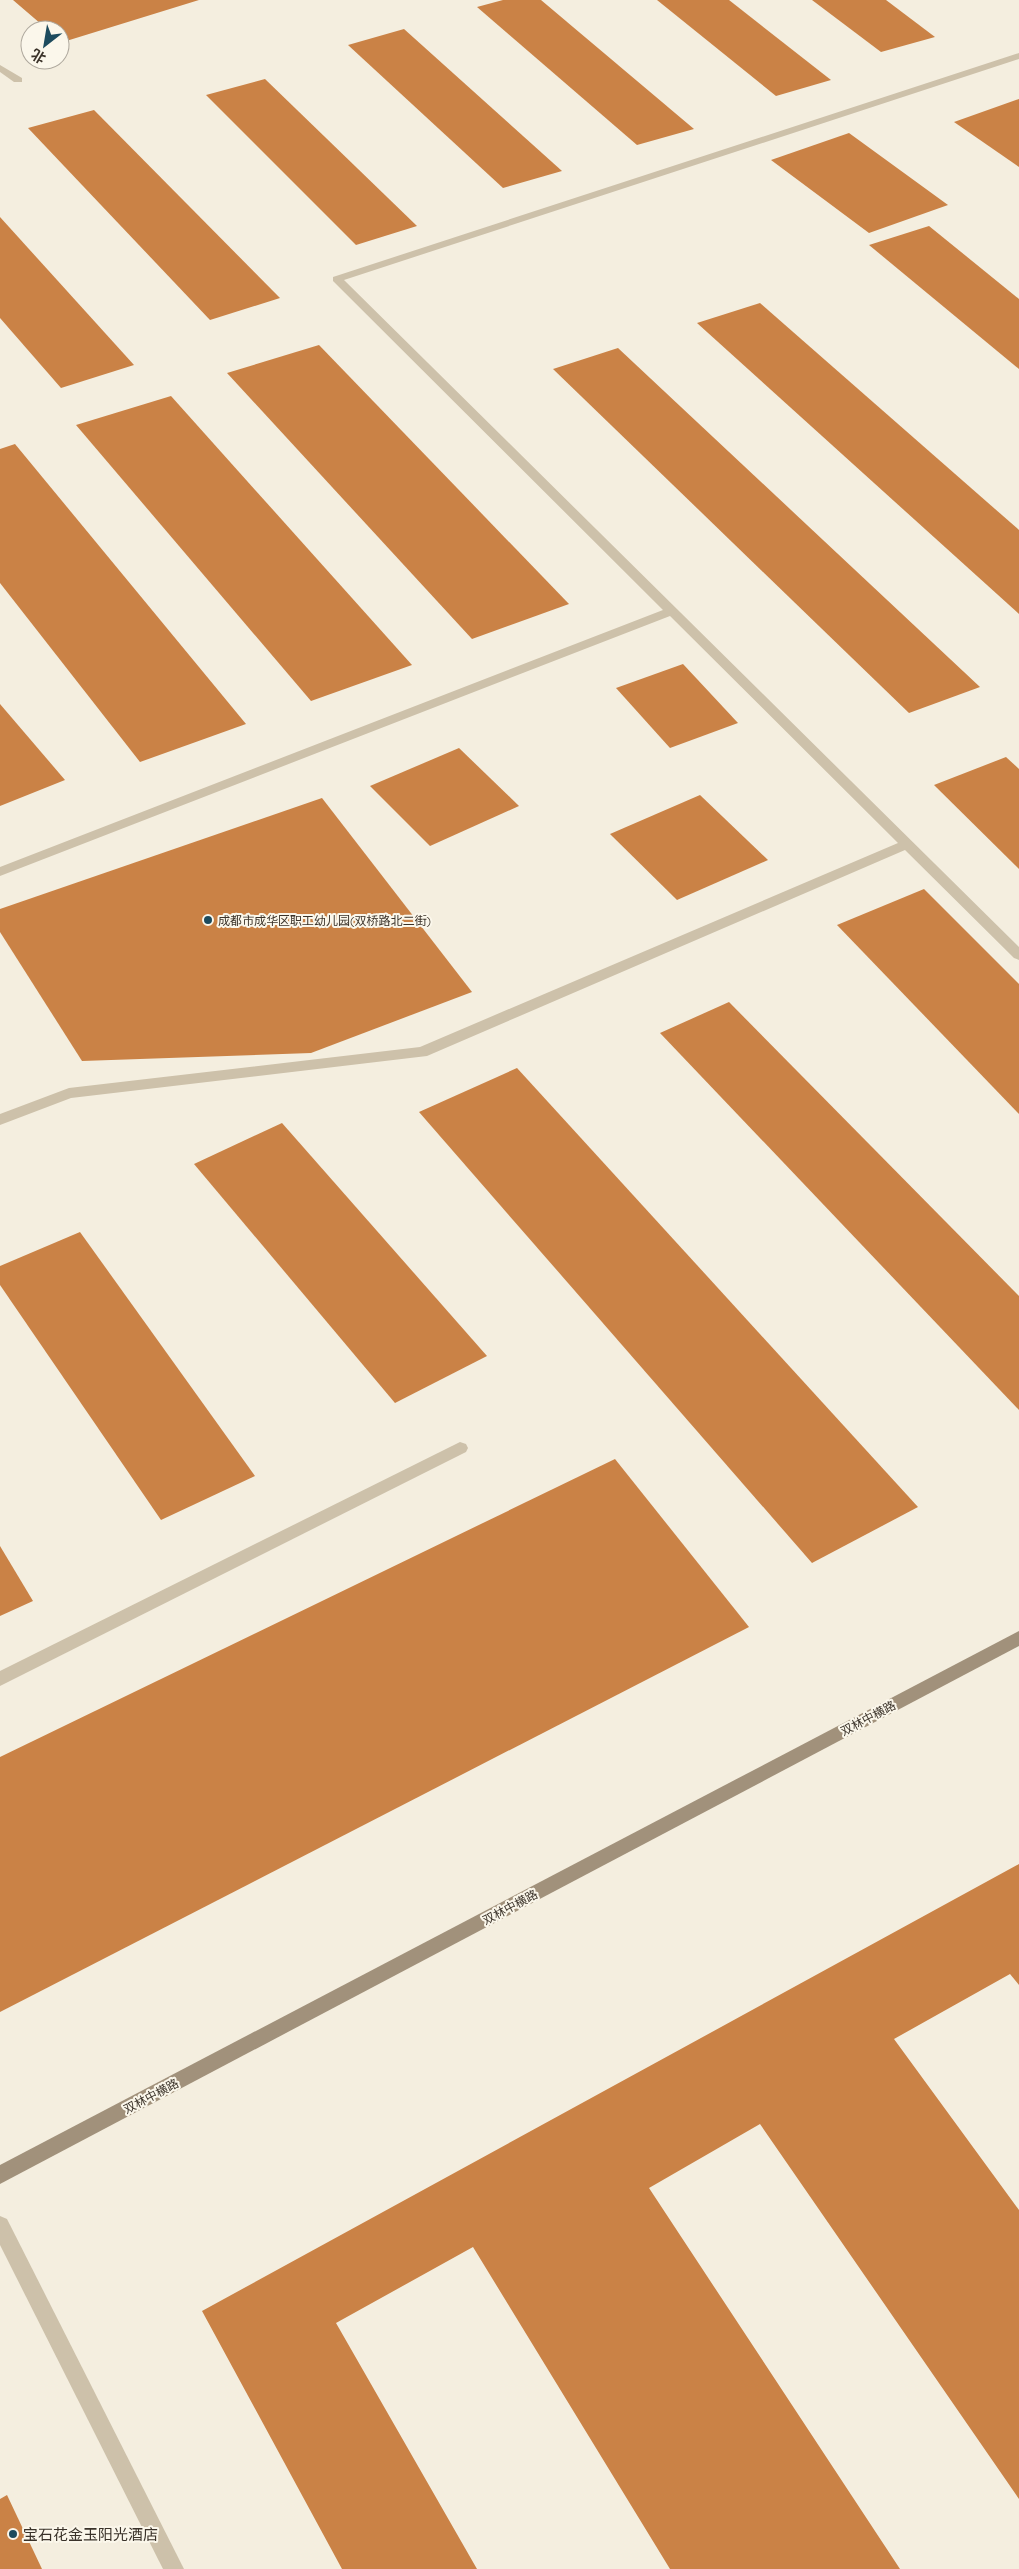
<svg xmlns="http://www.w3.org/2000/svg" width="1019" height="2569" viewBox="0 0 1019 2569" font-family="Quicksand,'Noto Sans SC',sans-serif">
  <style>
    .building { fill: #ca8246 }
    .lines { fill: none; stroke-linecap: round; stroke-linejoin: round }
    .lane { fill: #cdc1aa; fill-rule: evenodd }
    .street { fill: #cdc1aa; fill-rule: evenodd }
    .secondary { fill: #a1917b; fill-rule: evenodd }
    .poi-dot { fill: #1d4b5d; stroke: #fbf7eb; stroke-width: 2 }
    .labels { text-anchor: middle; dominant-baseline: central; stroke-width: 4; stroke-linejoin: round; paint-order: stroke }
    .poi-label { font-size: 12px; fill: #3a3229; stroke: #fbf7eb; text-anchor: start }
    .street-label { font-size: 12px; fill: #3a3229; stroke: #fbf7eb }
    .near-poi-label { font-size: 15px; fill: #3a3229; stroke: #fbf7eb; text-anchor: start }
  </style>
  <rect width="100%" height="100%" fill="#f4eedf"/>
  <g class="building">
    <polygon points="13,0 199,0 63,42 60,40 60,30 48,30"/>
    <polygon points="503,0 541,0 694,129 637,145 477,7"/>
    <polygon points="657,0 729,0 831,80 776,96"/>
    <polygon points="812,0 886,0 935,37 881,52"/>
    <polygon points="404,29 562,171 503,188 348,45"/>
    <polygon points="265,79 417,226 356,245 206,95"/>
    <polygon points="1019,99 1019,167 954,122"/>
    <polygon points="94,110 280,298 210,320 28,128"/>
    <polygon points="849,133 948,205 869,233 771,160"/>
    <polygon points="0,217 134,365 61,388 0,318"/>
    <polygon points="929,226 1019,299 1019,369 869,245"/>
    <polygon points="760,303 1019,530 1019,614 697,323"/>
    <polygon points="319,345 569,604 472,639 227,373"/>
    <polygon points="618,348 980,687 909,713 553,369"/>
    <polygon points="171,396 412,665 311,701 76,425"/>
    <polygon points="15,444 246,724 140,762 0,583 0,449"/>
    <polygon points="683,664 738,723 670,748 616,688"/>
    <polygon points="0,704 65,780 0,806"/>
    <polygon points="459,748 519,806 430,846 370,786"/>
    <polygon points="1006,757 1019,769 1019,869 934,785"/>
    <polygon points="700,795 768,860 677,900 610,834"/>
    <polygon points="322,798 472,992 311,1053 82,1061 0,932 0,909"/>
    <polygon points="924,889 1019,984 1019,1114 837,925"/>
    <polygon points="729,1002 1019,1296 1019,1410 660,1033"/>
    <polygon points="517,1068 918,1507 812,1563 419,1112"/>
    <polygon points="282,1123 487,1356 395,1403 194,1164"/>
    <polygon points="80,1232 255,1476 161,1520 0,1285 0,1266"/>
    <polygon points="615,1459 749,1627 0,2012 0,1757"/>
    <polygon points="0,1546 33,1601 0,1616"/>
    <polygon points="1019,1864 1019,1985 1010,1974 894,2039 1019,2210 1019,2499 760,2124 649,2188 900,2569 670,2569 473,2247 336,2323 477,2569 342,2569 202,2311"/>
    <polygon points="7,2495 42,2569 0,2569 0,2499"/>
  </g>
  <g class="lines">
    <polygon class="lane" points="460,1442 466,1444 468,1448 466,1452 0,1686 0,1671"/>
    <g class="street">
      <polygon points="1019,53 1019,59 344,280 1019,947 1019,960 1014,958 905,850 427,1056 71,1098 0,1125 0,1114 69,1088 420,1047 898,843 670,616 0,876 0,867 663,610 333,281 333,277"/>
      <polygon points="0,65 22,78 22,82 14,82 0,72"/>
      <polygon points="0,2216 7,2219 184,2569 163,2569 0,2245"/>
    </g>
    <polygon class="secondary" points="1019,1631 1019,1646 0,2184 0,2165"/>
  </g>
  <g class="poi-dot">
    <circle cx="208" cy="920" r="5"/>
    <circle cx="13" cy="2534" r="5"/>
  </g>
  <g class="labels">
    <g class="poi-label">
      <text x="218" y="920">成都市成华区职工幼儿园(双桥路北二街)</text>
    </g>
    <g class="street-label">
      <text transform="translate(868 1718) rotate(-28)">双林中横路</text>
      <text transform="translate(510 1907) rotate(-28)">双林中横路</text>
      <text transform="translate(151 2096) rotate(-28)">双林中横路</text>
    </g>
    <g class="near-poi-label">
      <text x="23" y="2534">宝石花金玉阳光酒店</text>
    </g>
  </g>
  <g transform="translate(45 45) rotate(211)"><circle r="24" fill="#fbf7eb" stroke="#aea89d"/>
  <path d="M0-4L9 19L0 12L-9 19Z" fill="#1d4b5d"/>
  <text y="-8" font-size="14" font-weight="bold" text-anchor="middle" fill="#3a3229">北</text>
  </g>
</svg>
